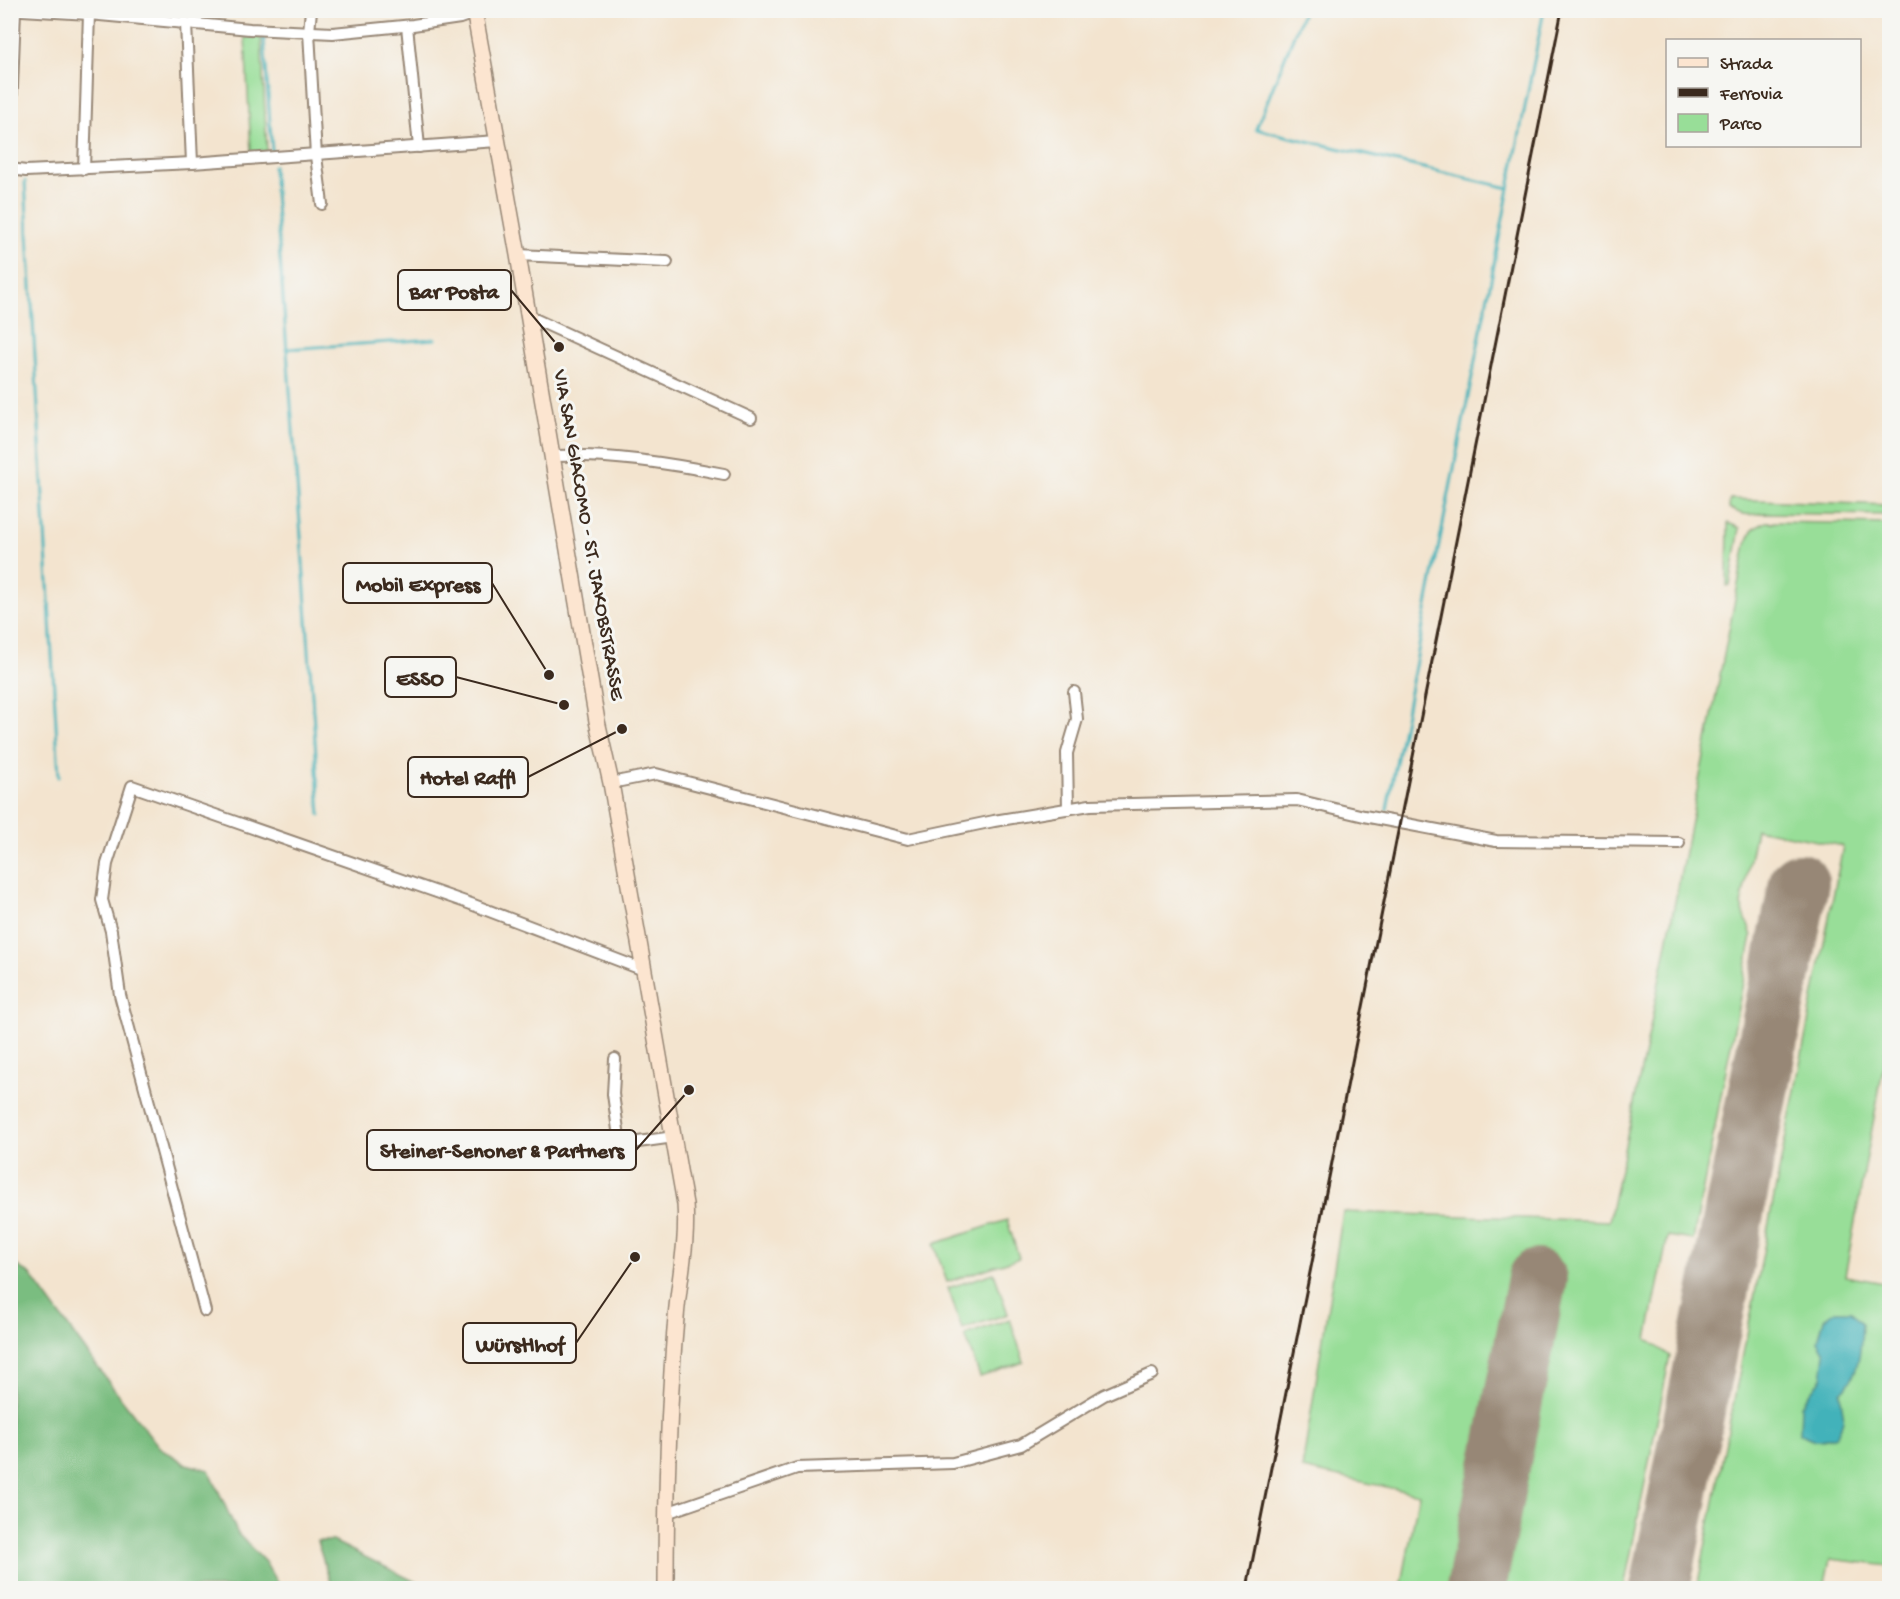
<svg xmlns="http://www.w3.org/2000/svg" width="1900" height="1599" viewBox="0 0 1900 1599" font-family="'Gochi Hand',sans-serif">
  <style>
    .green { fill: #98de98; stroke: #6a845b; stroke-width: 1.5 }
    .forest { fill: #7abd80; stroke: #5a744f; stroke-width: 1.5 }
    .water { fill: #42b2ba; stroke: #3e6e6c; stroke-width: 1.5 }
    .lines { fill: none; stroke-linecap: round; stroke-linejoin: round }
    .stream { stroke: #42b2ba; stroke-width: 3 }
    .runway { stroke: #978776; stroke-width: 60 }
    .street-casing { stroke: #978776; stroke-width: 14 }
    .secondary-casing { stroke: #978776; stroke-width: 18 }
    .street { stroke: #fff; stroke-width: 10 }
    .secondary { stroke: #fce5d0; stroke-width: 15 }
    .rail { stroke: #3b2a1e; stroke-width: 3 }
    .labels { text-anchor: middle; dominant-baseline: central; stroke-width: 6; stroke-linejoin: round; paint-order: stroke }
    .street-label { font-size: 21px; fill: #3b2a1e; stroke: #f6f6f2 }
    .leader { fill: none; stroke: #3b2a1e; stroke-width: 2 }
    .callout-dot { fill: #3b2a1e; stroke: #f6f6f2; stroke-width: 2 }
    .callout { fill: #f6f6f2; stroke: #3b2a1e; stroke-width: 2 }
    .callout-label { font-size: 22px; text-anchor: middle; font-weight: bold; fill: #3b2a1e }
  </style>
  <rect width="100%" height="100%" fill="#f6f6f2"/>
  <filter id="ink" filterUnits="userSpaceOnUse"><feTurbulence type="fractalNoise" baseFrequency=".0167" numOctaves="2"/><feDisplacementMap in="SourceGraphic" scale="12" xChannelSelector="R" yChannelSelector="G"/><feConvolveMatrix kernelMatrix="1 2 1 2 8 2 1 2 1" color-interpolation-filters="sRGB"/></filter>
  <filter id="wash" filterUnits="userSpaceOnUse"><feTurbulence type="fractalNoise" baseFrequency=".008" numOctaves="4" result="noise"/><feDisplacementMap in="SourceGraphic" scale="24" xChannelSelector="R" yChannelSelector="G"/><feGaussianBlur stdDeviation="1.35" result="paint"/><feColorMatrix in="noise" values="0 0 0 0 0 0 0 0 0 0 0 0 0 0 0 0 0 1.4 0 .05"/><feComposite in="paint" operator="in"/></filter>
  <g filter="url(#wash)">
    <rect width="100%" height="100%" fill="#f3e4cf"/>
    <g class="green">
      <polygon points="261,36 267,151 251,152 245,37"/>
      <path d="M1730,499l159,6v10l-127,-2c-14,3 -20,2 -33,-5z"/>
      <polygon points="1766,522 1889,524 1889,1036 1845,1276 1889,1284 1889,1566 1830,1559 1824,1588 1697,1588 1843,846 1756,829 1741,905 1752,936 1693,1240 1668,1236 1647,1339 1670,1356 1624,1588 1401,1588 1419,1494 1302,1469 1343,1212 1609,1221 1650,1028 1746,544 1753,529"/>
      <polygon points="1728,523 1740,528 1730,585 1727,586"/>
      <polygon points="1007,1220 1019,1258 947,1282 934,1244"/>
      <polygon points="994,1273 1008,1314 962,1329 948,1288"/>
      <polygon points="1010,1319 1024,1362 980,1377 965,1335"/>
    </g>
    <g class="forest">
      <polygon points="10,1261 31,1275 107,1380 159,1447 186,1464 209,1470 238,1534 265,1562 280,1588 253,1588 253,1587 250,1588 11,1588"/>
      <polygon points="317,1541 333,1541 416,1582 422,1588 332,1588"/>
    </g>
    <path class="water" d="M1835,1311h16l11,12c-1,24 -2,53 -21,69 -1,24 9,19 -5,44 -17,6 -21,6 -36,-3l1,-28 21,-27 3,-25 -7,-12 6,-22z"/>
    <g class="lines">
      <g class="stream">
        <polyline points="1304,10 1256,129 1509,188"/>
        <polyline points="264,38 272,151"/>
        <polyline points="273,166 304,576 320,815"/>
        <polyline points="25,181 59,777"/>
        <polyline points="10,222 13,223"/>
        <polyline points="286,349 435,339"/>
        <polyline points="1387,809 1544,10"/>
      </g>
      <g class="runway">
        <polyline points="1476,1588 1537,1279"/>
        <polyline points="1660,1588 1799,883"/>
      </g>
    </g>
  </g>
  <g filter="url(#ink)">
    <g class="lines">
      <defs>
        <g id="street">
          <polyline points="22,10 89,14 250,29 333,33 413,25 460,18 474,13"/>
          <polyline points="311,10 309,32 316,156 322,204"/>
          <polyline points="186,23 192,163"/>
          <polyline points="407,26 419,147"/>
          <polyline points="10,138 15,10"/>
          <polyline points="10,169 26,171 192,163 497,141"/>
          <polyline points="84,169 89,14"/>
          <polyline points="518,255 667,262"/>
          <polyline points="528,316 751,418"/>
          <path d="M552,456c58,-2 116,7 172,18"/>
          <polyline points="611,783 656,774 908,839 994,821 1090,805 1297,800 1364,816 1496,841 1679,843"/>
          <polyline points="1068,809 1067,753 1077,719 1074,692"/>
          <polyline points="615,1059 613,1094 619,1137 621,1141 631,1143 674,1137"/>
          <polyline points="205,1311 120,995 111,931 102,900 107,864 132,786 471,904 644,970"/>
          <polyline points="666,1513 797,1468 953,1463 1021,1445 1104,1395 1152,1374"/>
        </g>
        <path id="secondary" d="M474,10l44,245 79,466 14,62 74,421c3,41 -6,73 -9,114 -8,90 -10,180 -10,270"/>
      </defs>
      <use href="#street" class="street-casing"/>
      <use href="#secondary" class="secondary-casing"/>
      <use href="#street" class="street"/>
      <use href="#secondary" class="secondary"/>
      <polyline class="rail" points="1247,1588 1562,10"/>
    </g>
  </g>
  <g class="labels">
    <g class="street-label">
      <text transform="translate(587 535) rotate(80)">VIA SAN GIACOMO - ST. JAKOBSTRASSE</text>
    </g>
  </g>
  <path class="leader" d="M559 347L511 290M549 675L492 583M564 705L456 677M622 729L528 777M689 1090L636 1150M635 1257L576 1343"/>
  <g class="callout-dot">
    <circle cx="559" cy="347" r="6"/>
    <circle cx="549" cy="675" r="6"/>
    <circle cx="564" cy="705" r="6"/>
    <circle cx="622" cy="729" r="6"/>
    <circle cx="689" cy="1090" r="6"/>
    <circle cx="635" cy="1257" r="6"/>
  </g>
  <g class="callout">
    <rect x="398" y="270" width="113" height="40" rx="6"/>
    <rect x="343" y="563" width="149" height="40" rx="6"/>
    <rect x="385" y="657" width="71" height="40" rx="6"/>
    <rect x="408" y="757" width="120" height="40" rx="6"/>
    <rect x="367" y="1130" width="269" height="40" rx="6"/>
    <rect x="463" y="1323" width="113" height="40" rx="6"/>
  </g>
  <g class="callout-label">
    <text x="454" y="298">Bar Posta</text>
    <text x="418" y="591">Mobil Express</text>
    <text x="420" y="685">ESSO</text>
    <text x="468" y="784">Hotel Raffl</text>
    <text x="502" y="1157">Steiner-Senoner &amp; Partners</text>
    <text x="520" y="1351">Würstlhof</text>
  </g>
  <rect width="1900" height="1599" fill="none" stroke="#f6f6f2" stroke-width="36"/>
  <rect x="1666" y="39" width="195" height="108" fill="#f6f6f2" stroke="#aba49d" stroke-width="1.5"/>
  <rect x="1678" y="58" width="30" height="9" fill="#fce5d0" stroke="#aba49d" stroke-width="1.5"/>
  <text x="1720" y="69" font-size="18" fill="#3b2a1e">Strada</text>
  <rect x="1678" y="88" width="30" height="9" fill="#3b2a1e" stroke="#aba49d" stroke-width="1.5"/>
  <text x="1720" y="99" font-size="18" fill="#3b2a1e">Ferrovia</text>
  <rect x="1678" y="114" width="30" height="18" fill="#98de98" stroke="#aba49d" stroke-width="1.5"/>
  <text x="1720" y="129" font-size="18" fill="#3b2a1e">Parco</text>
</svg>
